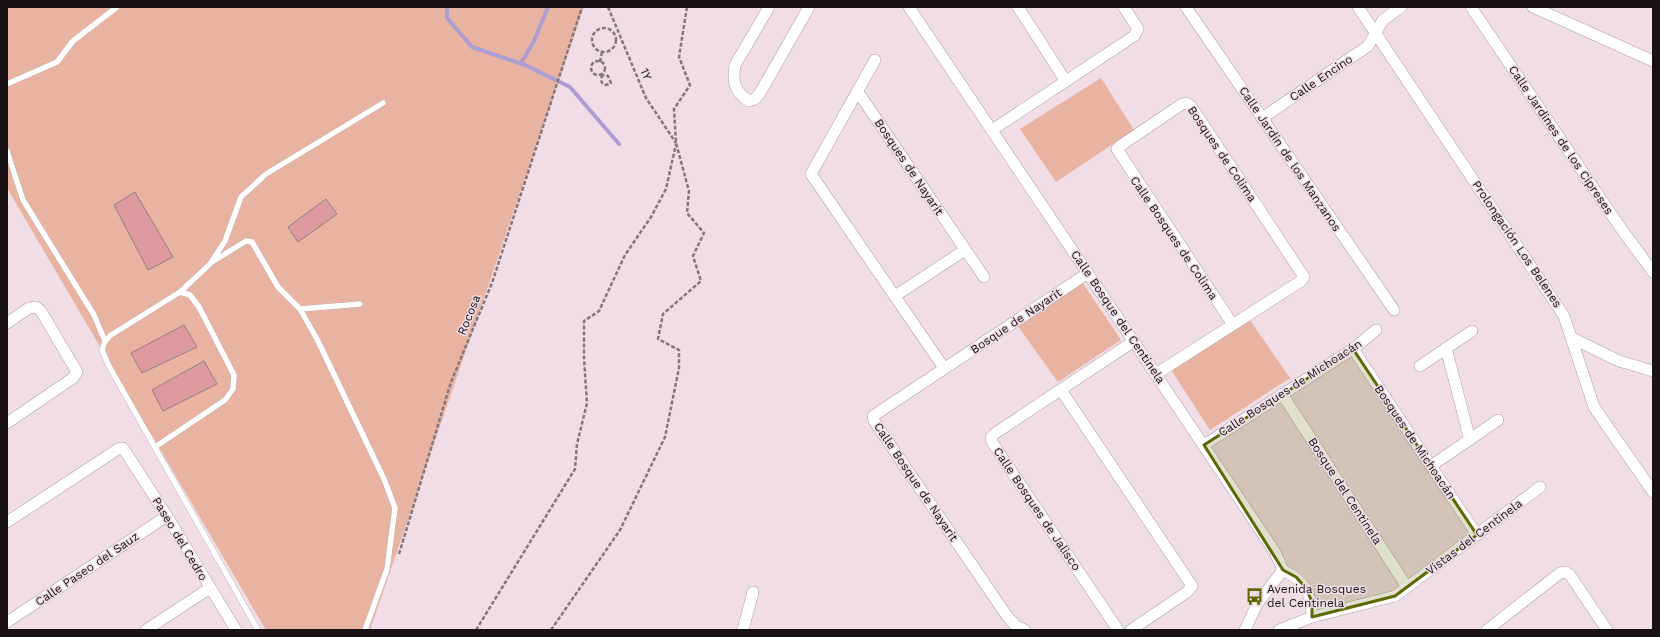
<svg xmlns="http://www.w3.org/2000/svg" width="1660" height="637" viewBox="0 0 1660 637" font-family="'Work Sans',sans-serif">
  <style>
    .green { fill: #e9b3a2 }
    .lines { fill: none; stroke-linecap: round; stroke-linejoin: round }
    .stream { stroke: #ac9dd3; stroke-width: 4 }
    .building { fill: #dd9ba1; stroke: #927f80 }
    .service-casing { stroke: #af9ea6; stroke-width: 6 }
    .minor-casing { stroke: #af9ea6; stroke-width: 12 }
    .path { stroke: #84777d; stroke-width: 2.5; stroke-dasharray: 4 2; stroke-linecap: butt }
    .service { stroke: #fff; stroke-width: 5.5 }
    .minor { stroke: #fff; stroke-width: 11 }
    .marked { fill: #606603; fill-opacity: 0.2; stroke: #606603; stroke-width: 3; stroke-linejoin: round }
    .labels { text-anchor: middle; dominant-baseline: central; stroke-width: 3; stroke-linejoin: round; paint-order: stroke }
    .street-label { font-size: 12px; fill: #191215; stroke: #f0dde6 }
    .poi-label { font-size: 12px; fill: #191215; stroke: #f0dde6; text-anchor: start }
  </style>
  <rect width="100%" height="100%" fill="#f0dde6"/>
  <g class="green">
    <polygon points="7,7 584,7 370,630 266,630 7,188"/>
    <polygon points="1101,78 1134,130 1056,182 1020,129"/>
    <polygon points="1082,282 1121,340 1058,382 1017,325"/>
    <polygon points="1249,319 1290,378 1210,430 1170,368"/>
  </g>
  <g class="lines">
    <g class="stream">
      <polyline points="447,7 447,18 472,47 525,65 570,87 619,144"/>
      <polyline points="521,63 534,41 548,7"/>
    </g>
  </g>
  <g class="building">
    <polygon points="135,192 173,257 148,270 114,205"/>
    <polygon points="326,199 337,214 298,242 288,227"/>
    <polygon points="184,325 197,347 142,373 131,353"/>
    <polygon points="204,361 217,384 163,411 152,390"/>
  </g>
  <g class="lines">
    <defs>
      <g id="service">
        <polyline points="7,84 57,62 73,41 117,7"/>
        <polyline points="7,151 23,200 94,315 105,341"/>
        <polyline points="212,262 246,241 252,242 278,287 300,309 360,304"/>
        <polyline points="180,292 210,264 225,241 241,197 266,174 383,103"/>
        <polyline points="300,309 318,341 384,479 395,508 387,569 365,630"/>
        <polyline points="155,447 225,400 233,389 234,375 199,307 190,295 180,292 111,335 105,341 102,350 109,366 250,616 258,630"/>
      </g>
      <g id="minor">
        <path d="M769,7l-34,58c-3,17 0,27 14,36l6,-2 5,-6 49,-86"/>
        <polyline points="909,7 1275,552 1283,570"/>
        <polyline points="1018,7 1065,80"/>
        <polyline points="1186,7 1394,310"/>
        <polyline points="1358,7 1564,316 1594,407 1653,492"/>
        <polyline points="1471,7 1620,227 1653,272"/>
        <polyline points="1533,7 1653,61"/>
        <polyline points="875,60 811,174 944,368"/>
        <polyline points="858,92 984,277"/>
        <polyline points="1262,118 1368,46 1383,20 1401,7"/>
        <polyline points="992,130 1134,36 1138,29 1124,7"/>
        <polyline points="895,296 965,250"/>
        <polyline points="7,323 29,308 36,307 41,311 77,372 73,378 7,423"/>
        <polyline points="1572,338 1619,361 1653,371"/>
        <polyline points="1446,348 1470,440"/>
        <polyline points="1353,349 1477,535"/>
        <polyline points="1420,366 1472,331"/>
        <polyline points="1156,374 1301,281 1304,277 1191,106 1186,103 1182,104 1120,146 1117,149 1233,325"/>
        <polyline points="1061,390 1192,586 1187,592 1131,630"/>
        <polyline points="1282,394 1407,587"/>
        <polyline points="1204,445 1353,349 1376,330"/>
        <polyline points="1431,466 1498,420"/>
        <polyline points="7,522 118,449 123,448 167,516 236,630"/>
        <path d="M1283,570c22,11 29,23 29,47"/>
        <polyline points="7,622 167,516"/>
        <polyline points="146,630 210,588"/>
        <polyline points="743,630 753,592"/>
        <polyline points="1025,630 1016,626 1007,616 874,421 873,416 1088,273"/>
        <polyline points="1118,630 992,442 991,438 994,434 1134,341"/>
        <polyline points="1245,630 1257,604 1283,570"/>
        <polyline points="1279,630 1312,617 1395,596 1540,487"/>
        <polyline points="1487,630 1560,573 1566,572 1570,575 1607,630"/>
      </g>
    </defs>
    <use href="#service" class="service-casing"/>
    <use href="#minor" class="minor-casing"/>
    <g class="path">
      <polyline points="608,7 646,98 676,143"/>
      <circle cx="604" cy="40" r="12"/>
      <circle cx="598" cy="68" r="7"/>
      <polyline points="600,62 602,52"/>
      <path d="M601,77l3,-2 4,1 3,7 -5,2c-6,-1 -5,-6 -4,-10"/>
      <polyline points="399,554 451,382 492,283 582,7"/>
      <polyline points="476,630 575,469 577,444 587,403 584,358 584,321 599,311 625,255 651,217 666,189 676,144"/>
      <polyline points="551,630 620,530 665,437 679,368 679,350 658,339 663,314 701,281 693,256 704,233 687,213 689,191 676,143 674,109 690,85 679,57 687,7"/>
    </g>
    <use href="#service" class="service"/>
    <use href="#minor" class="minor"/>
  </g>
  <path class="marked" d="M1353,349l124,186 -82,61 -83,21v-15l-6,-14 -10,-11 -13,-7 -79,-125z"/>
  <defs>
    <symbol id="bus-bare" viewBox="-9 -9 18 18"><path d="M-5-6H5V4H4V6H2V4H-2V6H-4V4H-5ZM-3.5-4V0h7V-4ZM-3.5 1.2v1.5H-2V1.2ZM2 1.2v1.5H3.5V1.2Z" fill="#606603" stroke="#f0dde6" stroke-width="2.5" paint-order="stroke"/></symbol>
  </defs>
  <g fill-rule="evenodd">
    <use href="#bus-bare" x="1242" y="584" width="25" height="25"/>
  </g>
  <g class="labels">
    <g class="street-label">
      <text transform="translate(646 74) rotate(68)">1Y</text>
      <text transform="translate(1321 78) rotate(-34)">Calle Encino</text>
      <text transform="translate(1561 140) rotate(56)">Calle Jardines de los Cipreses</text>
      <text transform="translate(1222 154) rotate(56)">Bosques de Colima</text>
      <text transform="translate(1290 159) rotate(56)">Calle Jardín de los Manzanos</text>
      <text transform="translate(909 167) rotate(56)">Bosques de Nayarit</text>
      <text transform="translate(1174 238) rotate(56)">Calle Bosques de Colima</text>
      <text transform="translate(1517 244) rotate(56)">Prolongación Los Belenes</text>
      <text transform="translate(469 315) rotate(-68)">Rocosa</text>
      <text transform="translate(1118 317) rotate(56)">Calle Bosque del Centinela</text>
      <text transform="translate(1016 321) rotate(-34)">Bosque de Nayarit</text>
      <text transform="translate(1290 388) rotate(-33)">Calle Bosques de Michoacán</text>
      <text transform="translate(1415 442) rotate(56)">Bosques de Michoacán</text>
      <text transform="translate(916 482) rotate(56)">Calle Bosque de Nayarit</text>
      <text transform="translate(1345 491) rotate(57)">Bosque del Centinela</text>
      <text transform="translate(1037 509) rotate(56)">Calle Bosques de Jalisco</text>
      <text transform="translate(1474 537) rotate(-37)">Vistas del Centinela</text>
      <text transform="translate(180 539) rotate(59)">Paseo del Cedro</text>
      <text transform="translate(87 569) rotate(-34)">Calle Paseo del Sauz</text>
    </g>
    <g class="poi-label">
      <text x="1267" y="589">Avenida Bosques<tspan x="1267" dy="14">del Centinela</tspan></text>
    </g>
  </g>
  <rect width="1660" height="637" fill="none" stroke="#191215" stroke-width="16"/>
</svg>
